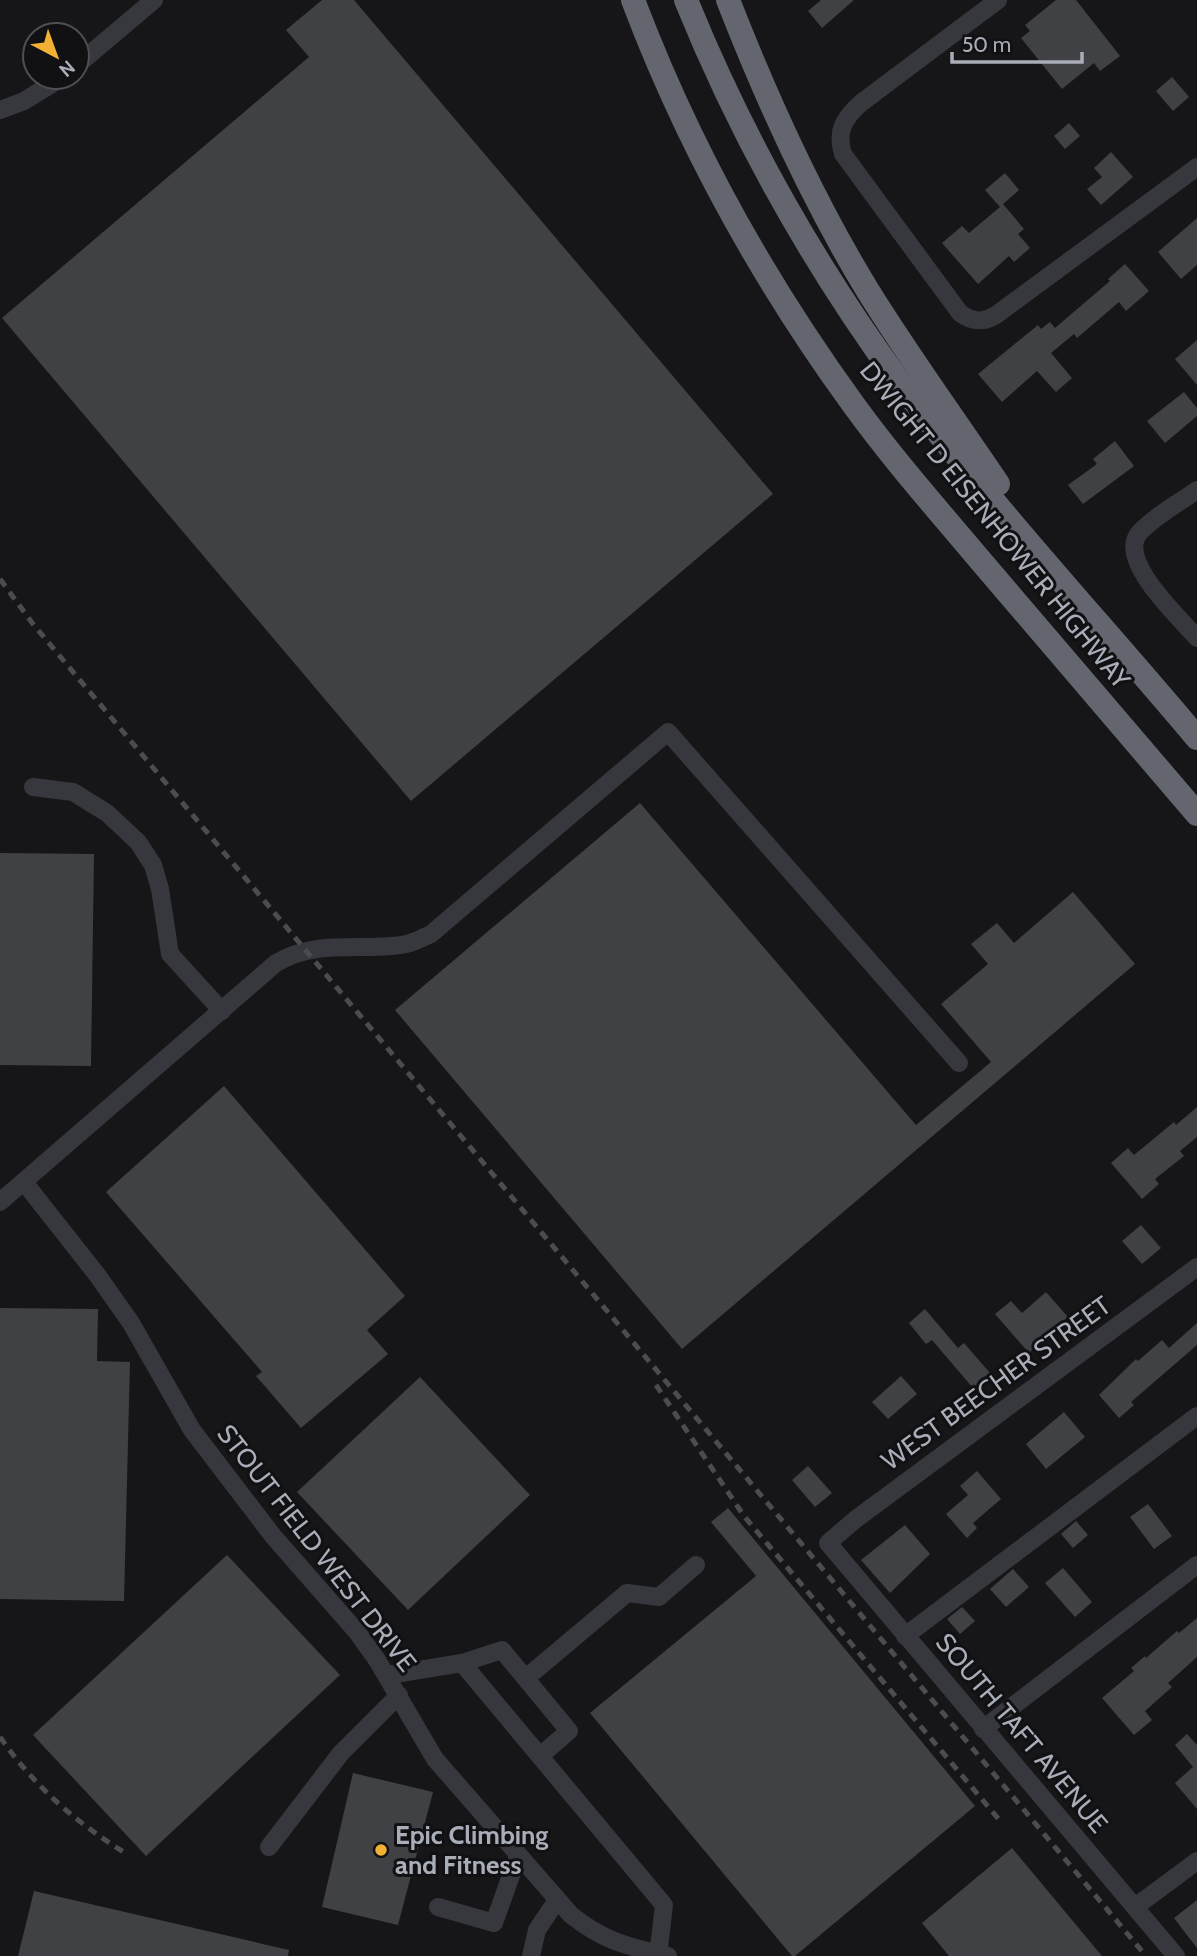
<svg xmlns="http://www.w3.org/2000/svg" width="1197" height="1956" viewBox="0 0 1197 1956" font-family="Cabin,sans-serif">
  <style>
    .building { fill: #404145 }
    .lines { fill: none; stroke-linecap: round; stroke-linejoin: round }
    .minor { stroke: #37383d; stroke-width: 18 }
    .highway { stroke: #63666e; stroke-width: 24 }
    .rail { stroke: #4a4c52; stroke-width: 5; stroke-dasharray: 9 7; stroke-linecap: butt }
    .poi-dot { fill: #f2b134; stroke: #111113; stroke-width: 2.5 }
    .labels { text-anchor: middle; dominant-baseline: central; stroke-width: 6; stroke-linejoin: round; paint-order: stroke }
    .street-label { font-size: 26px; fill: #a8adb8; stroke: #111113 }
    .poi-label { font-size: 26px; font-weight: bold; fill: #a8adb8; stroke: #111113; text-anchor: start }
  </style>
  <rect width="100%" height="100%" fill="#161618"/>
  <g class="building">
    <polygon points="322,0 354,0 773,494 411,801 2,318 309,57 286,30"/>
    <polygon points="821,0 854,0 822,28 808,11"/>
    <polygon points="1056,0 1076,0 1120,56 1100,71 1094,63 1062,89 1021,38 1030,31 1025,25"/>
    <polygon points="1172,77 1189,97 1173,111 1156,91"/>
    <polygon points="1069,123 1080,136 1065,149 1054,136"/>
    <polygon points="1111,152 1133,177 1101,205 1087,189 1102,177 1094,168"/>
    <polygon points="1005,173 1019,190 1003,204 1024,229 1018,234 1030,248 1014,262 1009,256 978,284 942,243 962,226 969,233 1000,207 985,190"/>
    <polygon points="1197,218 1197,265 1181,279 1158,252"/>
    <polygon points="1125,264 1149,291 1126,311 1119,302 1077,338 1074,334 1051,353 1072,378 1056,392 1037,371 1002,402 978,374 1038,325 1041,329 1050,322 1055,328 1110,281 1108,279"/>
    <polygon points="1197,340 1197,385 1175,359"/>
    <polygon points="1184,392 1197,408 1197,416 1165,443 1147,421"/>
    <polygon points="1115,441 1134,466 1083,504 1068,485 1097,464 1093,459"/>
    <polygon points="640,803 916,1125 991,1062 941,1004 988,964 971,944 997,923 1014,943 1073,892 1135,964 682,1349 395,1010"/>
    <polygon points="0,853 94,854 91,1066 0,1065"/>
    <polygon points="224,1086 405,1296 367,1330 388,1354 301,1428 256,1376 262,1372 106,1192"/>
    <polygon points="1197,1107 1197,1137 1180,1151 1184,1156 1155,1179 1159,1184 1142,1199 1111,1163 1128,1148 1134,1155 1174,1122 1176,1125"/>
    <polygon points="1141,1225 1161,1248 1142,1264 1122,1241"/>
    <polygon points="1046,1292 1068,1317 1029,1353 995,1314 1011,1301 1022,1313"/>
    <polygon points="0,1308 98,1309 97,1361 130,1362 124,1601 0,1599"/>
    <polygon points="925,1309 958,1348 964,1343 990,1373 973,1388 932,1340 926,1344 909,1323"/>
    <polygon points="1197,1323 1197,1345 1131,1402 1134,1405 1119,1418 1099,1395 1136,1359 1138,1361 1162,1340 1169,1348"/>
    <polygon points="901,1376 917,1394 888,1419 872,1402"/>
    <polygon points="420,1377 530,1495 408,1610 297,1492"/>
    <polygon points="1064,1412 1085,1437 1046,1469 1026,1444"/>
    <polygon points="808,1466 832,1493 815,1507 792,1480"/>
    <polygon points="977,1471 1001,1499 973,1523 977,1528 967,1538 946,1514 968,1495 960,1486"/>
    <polygon points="1148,1504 1172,1536 1154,1549 1130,1517"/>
    <polygon points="728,1508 975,1806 795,1956 792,1956 590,1713 756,1576 711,1522"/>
    <polygon points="1076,1521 1088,1535 1073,1548 1061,1534"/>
    <polygon points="905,1525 930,1554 890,1593 861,1560"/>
    <polygon points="227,1555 340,1675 146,1856 33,1735"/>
    <polygon points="1063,1568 1092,1602 1075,1617 1045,1583"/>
    <polygon points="1013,1569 1029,1587 1006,1607 990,1589"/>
    <polygon points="962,1607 975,1621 960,1634 947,1619"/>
    <polygon points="1197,1618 1197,1657 1168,1683 1172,1687 1145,1711 1152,1720 1134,1735 1102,1698 1134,1671 1131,1668 1145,1656 1146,1658 1177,1631 1179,1633"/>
    <polygon points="1187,1734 1197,1745 1197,1809 1175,1783 1193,1767 1175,1745"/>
    <polygon points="353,1773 433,1792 398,1925 322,1907"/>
    <polygon points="1012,1848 1102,1956 949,1956 922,1923"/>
    <polygon points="34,1891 289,1950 288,1956 18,1956"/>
    <polygon points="1197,1900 1197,1948 1174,1918"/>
  </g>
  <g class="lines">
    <g class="minor">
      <path d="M998,0l-137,103c-17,15 -25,28 -18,51l117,159c12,9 23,10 36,2l201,-148"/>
      <polyline points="77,65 154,0"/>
      <polyline points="0,110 24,101 63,77"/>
      <path d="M1197,490c-18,13 -41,25 -57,42 -25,27 39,85 57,106"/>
      <polyline points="33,787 73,792 107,813 138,842 153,865 160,889 170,954 222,1011"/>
      <path d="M24,1182l74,94 33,47 61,107 81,106 84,96 20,28 58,99 136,156c34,27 56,31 97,41"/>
      <path d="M0,1202l276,-239c31,-18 60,-16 96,-16 13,-1 26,0 38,-4 7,-2 14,-6 21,-9l237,-202 291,331"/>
      <polyline points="905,1636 1197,1416"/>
      <polyline points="388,1675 462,1663"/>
      <polyline points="526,1678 627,1593 659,1597 696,1565"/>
      <polyline points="983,1729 1197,1565"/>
      <polyline points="540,1756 569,1731 502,1650 462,1663 664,1905 658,1956"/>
      <polyline points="269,1847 341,1753 399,1695"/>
      <polyline points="438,1907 494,1923 518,1856"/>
      <polyline points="1135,1907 1197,1861"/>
      <polyline points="531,1956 537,1930 557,1900"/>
      <polyline points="1176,1956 828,1543 856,1519 1197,1267"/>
    </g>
    <g class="highway">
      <path d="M633,0c54,143 130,280 220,404 39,54 84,105 127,156 72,85 145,169 217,254"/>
      <path d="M686,0c55,136 128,265 215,384 91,123 197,236 296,354"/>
      <path d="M728,0c39,100 84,199 140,291 41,66 87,129 130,193"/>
    </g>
    <g class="rail">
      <polyline points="0,579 33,624 1146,1956"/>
      <polyline points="656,1385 744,1516 1001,1822"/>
      <path d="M0,1737c34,49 76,86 127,117"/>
    </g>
  </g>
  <circle class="poi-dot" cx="381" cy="1850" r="7"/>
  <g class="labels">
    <g class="street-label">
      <text transform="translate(995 525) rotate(51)">DWIGHT D EISENHOWER HIGHWAY</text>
      <text transform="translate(996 1383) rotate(-36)">WEST BEECHER STREET</text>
      <text transform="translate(317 1548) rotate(52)">STOUT FIELD WEST DRIVE</text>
      <text transform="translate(1022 1733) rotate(50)">SOUTH TAFT AVENUE</text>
    </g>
    <g class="poi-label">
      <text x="395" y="1835">Epic Climbing<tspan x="395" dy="30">and Fitness</tspan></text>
    </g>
  </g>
  <g transform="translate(56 56) rotate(139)"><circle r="33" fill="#111113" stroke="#4d4f55" stroke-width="2"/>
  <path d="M0-5L12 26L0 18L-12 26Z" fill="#f2b134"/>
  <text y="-10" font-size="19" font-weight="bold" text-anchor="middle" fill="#a8adb8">N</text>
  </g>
  <path d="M952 52v10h130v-10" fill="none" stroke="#a8adb8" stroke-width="3.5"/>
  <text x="962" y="52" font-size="21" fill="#a8adb8" stroke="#111113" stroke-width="5" paint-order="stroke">50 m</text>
</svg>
